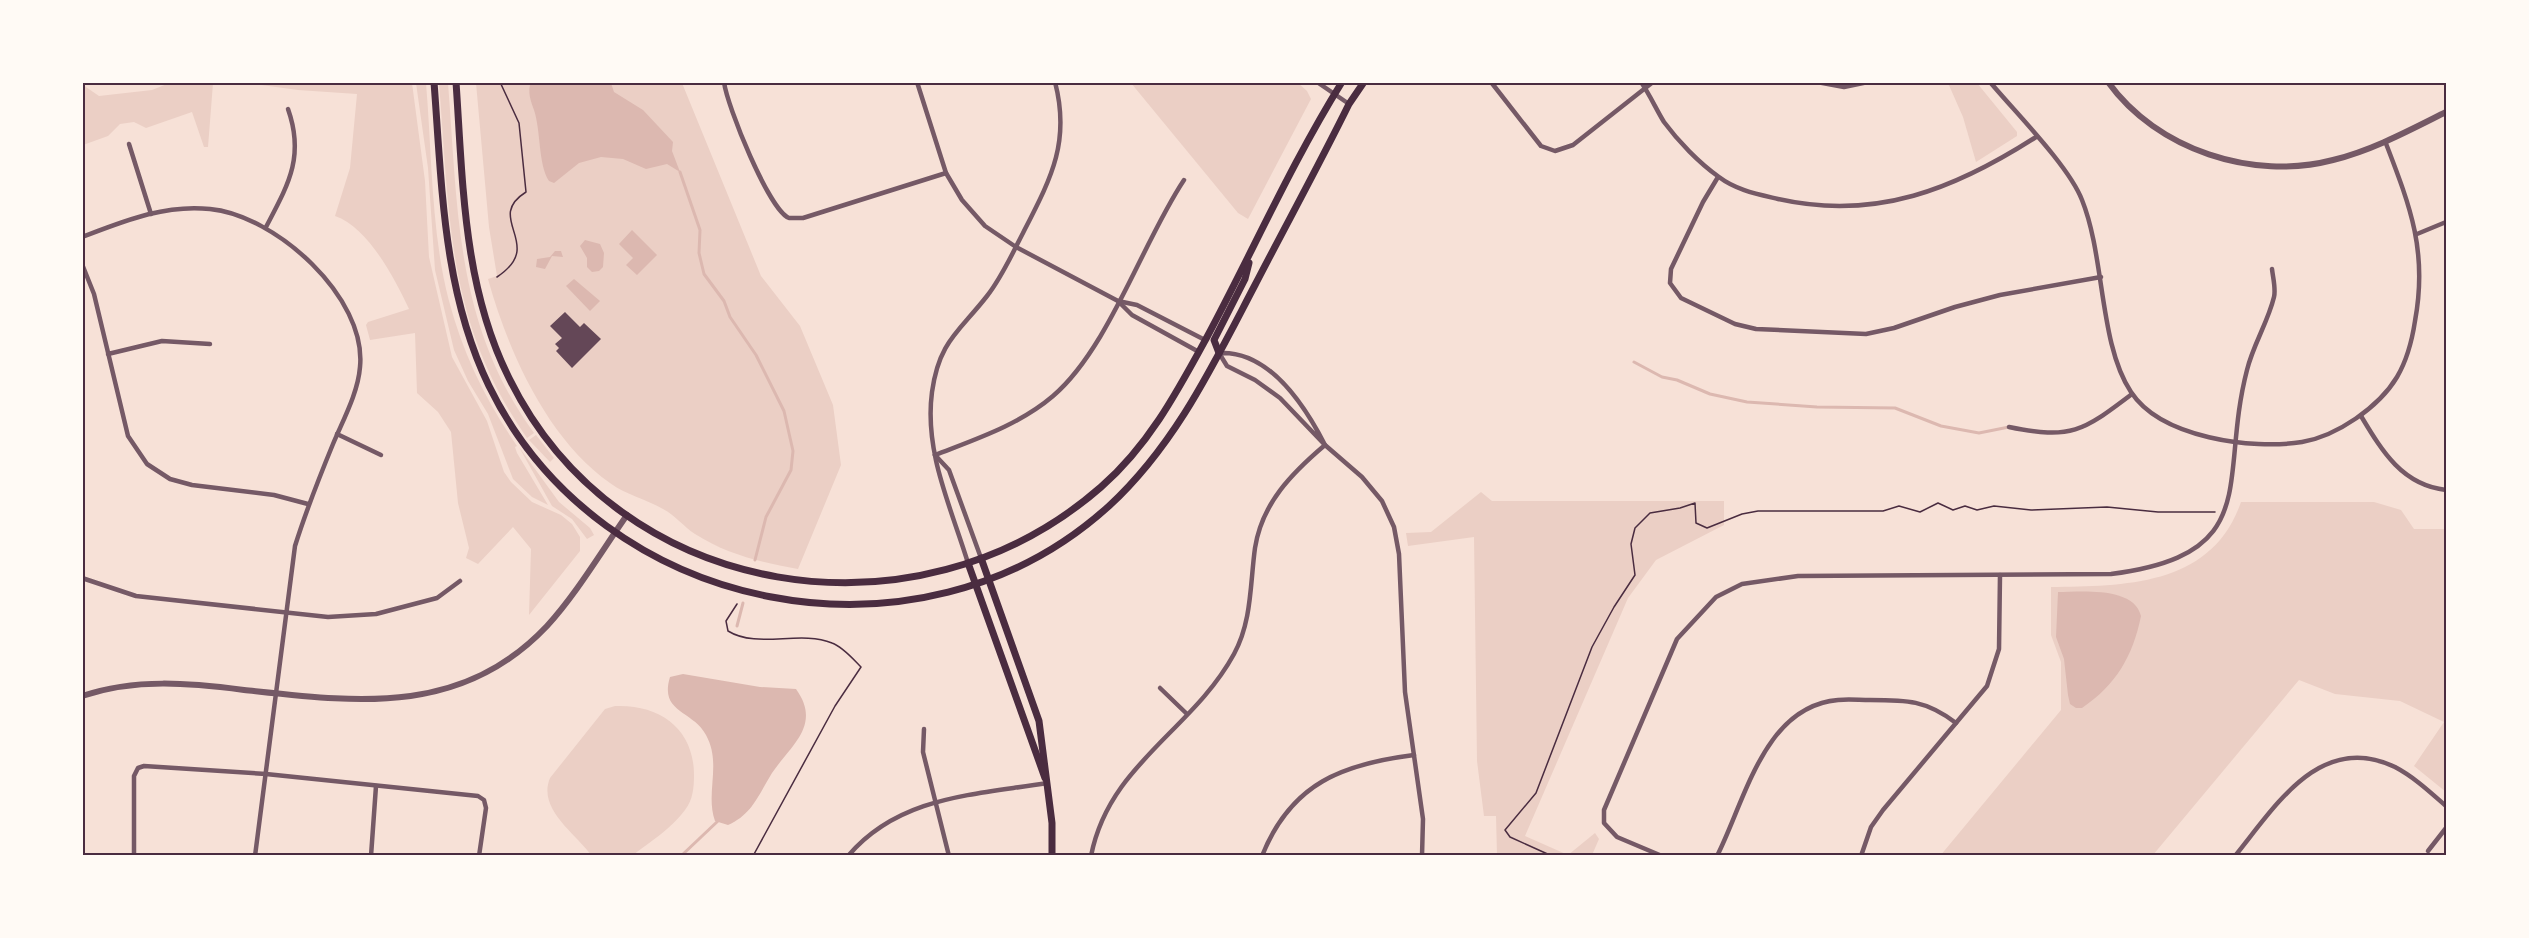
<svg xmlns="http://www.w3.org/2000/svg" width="2529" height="938" viewBox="0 0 2529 938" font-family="'Nunito Sans',sans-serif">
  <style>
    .green { fill: #ebcfc5 }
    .water { fill: #dcb8b0 }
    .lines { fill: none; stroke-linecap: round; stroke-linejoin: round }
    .stream { stroke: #dcb8b0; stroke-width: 3 }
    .building { fill: #644757 }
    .path { stroke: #4a2c40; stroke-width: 1.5 }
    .minor { stroke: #755966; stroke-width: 4.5 }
    .tertiary { stroke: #755966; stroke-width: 6 }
    .secondary { stroke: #4a2c40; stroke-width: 7 }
    .neatline { fill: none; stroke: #4a2c40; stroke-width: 2 }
  </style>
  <rect width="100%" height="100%" fill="#f7e1d7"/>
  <g class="green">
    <polygon points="172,82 213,83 208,147 204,147 192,112 146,128 134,122 120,124 108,136 83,145 83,85 99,96 152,90"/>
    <path d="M247,83h165l13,98 4,76 23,100 35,64 17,51 7,10 21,20 29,13 11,9 8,13v14l-51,64 2,-66 -18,-22 -35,37 -12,-6 3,-10 -11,-45 -7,-71 -13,-20 -21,-19 -2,-60 -45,7 -4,-15 2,-3 41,-13c-14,-30 -41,-82 -74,-93l15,-48 7,-74 -59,-4z"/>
    <path d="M416,83h10c6,70 5,150 23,218 14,53 37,100 68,145l-2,1 2,6 31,52 -16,-8 -19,-18 -25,-65 -20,-33 -14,-31 -19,-80 -7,-102z"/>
    <path d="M439,83h9c10,126 7,242 86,350l-7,5c-80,-115 -77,-217 -88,-355z"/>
    <path d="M476,83h206l79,193 39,50 33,79 8,60 -43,104c-37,-7 -70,-14 -103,-35 -11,-7 -20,-19 -32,-25 -17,-10 -37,-14 -53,-26 -63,-44 -102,-132 -122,-204l9,-3 -8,-49z"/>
    <polygon points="1131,83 1298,83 1307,91 1311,99 1248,219 1238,213"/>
    <polygon points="1948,83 1977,83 2017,132 2017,136 1976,162 1963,117"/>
    <polygon points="536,435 554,458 550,462 529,440"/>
    <polygon points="519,447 559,502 590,528 594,535 587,539 572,519 552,506"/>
    <polygon points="1481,492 1492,501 1724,501 1724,525 1656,560 1628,598 1525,836 1568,855 1497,855 1496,816 1484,816 1477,761 1474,537 1408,546 1406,533 1431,532"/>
    <path d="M2241,502h133l27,8 13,19h32v263l-32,-26 30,-44 -44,-21 -65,-7 -36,-14 -146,175 -213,1 121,-146v-48l-10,-27v-48c75,-1 161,-1 190,-85z"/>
    <path d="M615,706c45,-2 79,23 79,69 0,12 -1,25 -9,35 -13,18 -35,32 -52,45h-42c-15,-21 -54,-46 -41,-77l55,-69z"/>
    <polygon points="1595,833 1599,839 1592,855 1568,855"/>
  </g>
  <g class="water">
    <path d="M531,82l80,1 3,9 29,18 30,32 -1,9 8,21 -13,-8 -21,5 -23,-10 -22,-2 -22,6 -25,20 -5,-2c-11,-17 -8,-50 -15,-71 -3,-8 -7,-19 -3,-28z"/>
    <polygon points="632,230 657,255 637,275 626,265 633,258 619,244"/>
    <polygon points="585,240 600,244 604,253 603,267 599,271 592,272 587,267 587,258 580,246"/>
    <polygon points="555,251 561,251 563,257 552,256 545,269 536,267 537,259 550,257"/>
    <polygon points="574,279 600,301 590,311 566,286"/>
    <path d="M2058,592c22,0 76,-6 83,24 -8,40 -25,69 -59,92h-6l-6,-4 -2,-9 -4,-36 -8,-22z"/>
    <path d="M683,674l77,13 36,2c26,36 -5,56 -24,84 -13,21 -20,42 -44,52l-13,-4c-10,-28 7,-57 -9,-86 -13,-25 -47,-22 -36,-58z"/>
  </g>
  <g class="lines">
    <g class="stream">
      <polyline points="680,172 700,230 699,253 704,274 724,301 730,317 756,355 784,411 793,451 791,470 766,517 755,560"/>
      <polyline points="1634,362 1662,377 1677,380 1710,394 1747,402 1817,407 1895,408 1941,426 1979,433 2009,427"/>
      <polyline points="737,626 743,603"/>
      <polyline points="681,856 719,820"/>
    </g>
  </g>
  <polygon class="building" points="565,312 580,327 584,323 601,339 572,368 556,351 559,348 555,344 562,338 550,326"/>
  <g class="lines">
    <g class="path">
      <path d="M497,277c50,-33 -14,-58 29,-85l-7,-69 -19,-41"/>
      <path d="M737,604l-11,17 2,10c29,18 72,-1 104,12 11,4 21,16 29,24l-26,39 -82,150"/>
      <polyline points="1552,856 1510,837 1505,830 1536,793 1592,647 1614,607 1635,575 1631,544 1635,528 1650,513 1680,508 1695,503 1696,523 1707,528 1742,514 1758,511 1883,511 1899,506 1920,512 1938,503 1953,510 1965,506 1977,510 1994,506 2031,510 2107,507 2158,512 2215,512"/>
    </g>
    <g class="minor">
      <path d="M724,82c3,24 45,128 65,136h14l143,-45"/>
      <polyline points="917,82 946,173 962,200 985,226 1016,247 1118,301 1132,315 1199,352"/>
      <polyline points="1317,82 1349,104"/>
      <polyline points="1491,82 1541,146 1555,151 1573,145 1653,82"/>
      <path d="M1641,82c9,13 15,27 23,40 14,19 35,41 55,55 17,13 38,17 59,22 98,22 177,-10 258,-62"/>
      <polyline points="1817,82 1844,87 1868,82"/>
      <path d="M1990,82c25,30 79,84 92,118 23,57 17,144 49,192 30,46 121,58 171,50 35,-6 77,-35 95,-65 10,-17 15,-36 18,-56 13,-70 -5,-115 -30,-180"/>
      <polyline points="129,144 151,214"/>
      <polyline points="1718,177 1703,202 1671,269 1670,283 1681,298 1735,324 1756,329 1866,334 1894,328 1955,307 2000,295 2101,277"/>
      <path d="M266,227c22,-42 39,-70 22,-118"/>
      <polyline points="2417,234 2446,222"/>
      <path d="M82,237c42,-16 83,-33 128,-28 65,6 157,88 150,158 -2,26 -17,53 -27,77 -14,34 -27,67 -38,102l-40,310"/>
      <polyline points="82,264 94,294 128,436 147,464 170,479 192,485 274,495 308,504"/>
      <polyline points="1118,301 1137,305 1205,340"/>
      <polyline points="108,354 162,341 210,344"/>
      <path d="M2361,416c21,35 41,69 85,74"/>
      <path d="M2009,427c63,13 74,4 123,-33"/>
      <polyline points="337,434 381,455"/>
      <path d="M1325,445c-20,-39 -56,-95 -106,-92l8,13 28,14 25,18 45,47 37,32 20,24 12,26 5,27 6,138 18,127 -1,37"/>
      <path d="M935,455c41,-16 84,-30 118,-59 56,-48 89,-153 131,-216"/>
      <polyline points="935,455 949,470 981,558"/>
      <path d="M968,563c-17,-56 -44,-111 -36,-171 7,-51 27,-60 55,-96 15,-19 25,-42 36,-63 27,-53 48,-90 32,-151"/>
      <polyline points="82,578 136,596 328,617 376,614 437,598 460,581"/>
      <polyline points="1160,688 1187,714"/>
      <polyline points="924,729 923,752 949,856"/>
      <polyline points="2428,851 2446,828"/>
      <polyline points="134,856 134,776 138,768 144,766 266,774 478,796 484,800 486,808 479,856"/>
      <polyline points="371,856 376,786"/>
      <path d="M848,856c51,-60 126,-61 199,-73"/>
      <path d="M1091,856c18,-92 101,-125 143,-202 18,-33 16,-70 21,-106 7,-45 37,-75 70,-103"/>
      <path d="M1262,856c29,-73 81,-92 152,-101"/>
      <path d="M1662,856l-45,-19 -13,-14v-13l73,-171 39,-42 26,-13 56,-8 313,-2c154,-20 107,-93 136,-204 6,-25 21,-48 27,-73 2,-8 -1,-19 -2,-28"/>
      <path d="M1717,856c28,-55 47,-150 121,-156 10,-1 21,0 32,0 37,0 56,0 86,23"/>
      <polyline points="1861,856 1871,827 1883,810 1987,686 1999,649 2000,575"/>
      <path d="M2235,856c40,-49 85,-125 160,-89 19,10 35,25 51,39"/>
    </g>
    <g class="tertiary">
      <path d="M2108,82c49,68 145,99 225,78 40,-10 77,-30 113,-48"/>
      <path d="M82,696c54,-18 107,-13 162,-6 112,12 217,27 303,-64 30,-33 54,-74 80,-111"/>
    </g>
    <g class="secondary">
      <path d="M434,82c8,105 9,209 55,304 112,230 431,292 620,120 67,-62 104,-141 146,-221 31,-60 64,-120 94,-181l15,-22"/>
      <path d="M456,82c7,101 7,204 53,296 110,224 408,270 592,109 48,-42 76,-95 106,-150 45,-84 84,-173 135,-255"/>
      <polyline points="1219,353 1214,340 1245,279 1249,263"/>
      <polyline points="981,558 1039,721 1052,823 1052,856"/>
      <polyline points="968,563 1045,778"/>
    </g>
  </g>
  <rect width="2529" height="938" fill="none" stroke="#fffaf5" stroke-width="168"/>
  <rect x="84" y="84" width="2361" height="770" class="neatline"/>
</svg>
